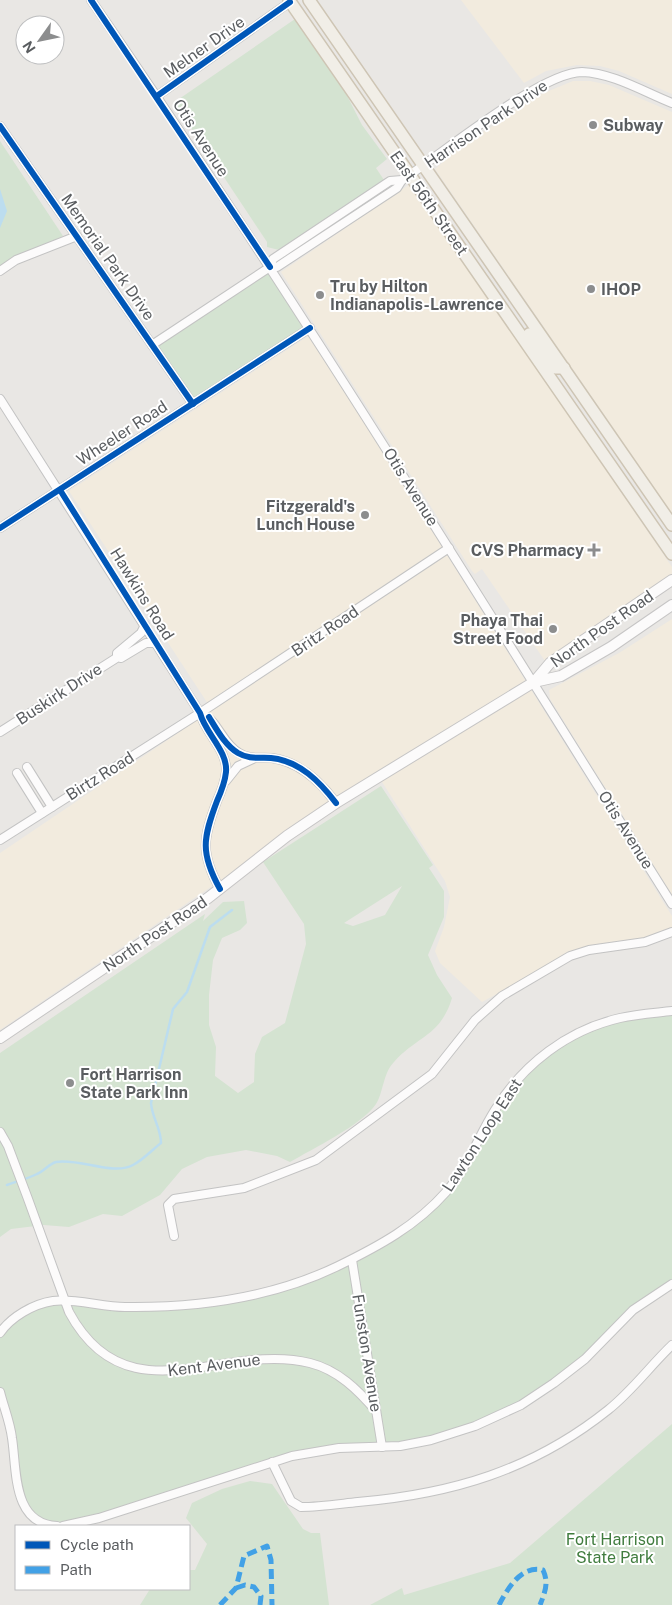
<svg xmlns="http://www.w3.org/2000/svg" width="672" height="1605" viewBox="0 0 672 1605" font-family="'Public Sans',sans-serif">
  <style>
    .commercial { fill: #f2ebde }
    .green { fill: #d4e3d1; fill-rule: evenodd }
    .water { fill: #bcddef }
    .lines { fill: none; stroke-linecap: round; stroke-linejoin: round }
    .stream { stroke: #bcddef; stroke-width: 2.5 }
    .street-casing { stroke: #c3c3c3; stroke-width: 10 }
    .secondary-casing { stroke: #c6c5c5; stroke-width: 12 }
    .primary-casing { stroke: #cec5b4; stroke-width: 14 }
    .street { stroke: #fcfbfb; stroke-width: 8 }
    .secondary { stroke: #fcfbfb; stroke-width: 10 }
    .primary { stroke: #f1eee7; stroke-width: 11 }
    .quiet { stroke: #42a1e6; stroke-width: 5; stroke-dasharray: 10 5; stroke-linecap: butt }
    .cycleway-casing { stroke: #fff; stroke-width: 9 }
    .cycleway { stroke: #0057b8; stroke-width: 6 }
    .poi-dot { fill: #8c8d8e; stroke: #fff; stroke-width: 2 }
    .labels { text-anchor: middle; dominant-baseline: central; stroke-width: 4; stroke-linejoin: round; paint-order: stroke }
    .street-label { font-size: 16px; fill: #5a5d60; stroke: #fff }
    .poi-label { font-size: 16px; font-weight: bold; fill: #5a5d60; stroke: #fff; text-anchor: start }
    .park-label { font-size: 16px; fill: #407c3e; stroke: #fff }
  </style>
  <rect width="100%" height="100%" fill="#e9e7e4"/>
  <g class="commercial">
    <polygon points="461,0 672,0 672,94 619,71 600,66 577,65 546,71 524,83"/>
    <polygon points="573,81 590,81 609,85 672,112 672,513 435,169 458,149 539,95"/>
    <polygon points="410,184 672,567 672,576 545,661 482,569 475,574 472,571 281,272"/>
    <polygon points="310,335 672,916 672,930 666,933 567,956 482,1002 440,963 435,951 444,927 450,897 445,881 377,774 0,1030 0,853 212,710 69,491"/>
    <polygon points="672,619 672,895 550,699 549,690 619,653"/>
  </g>
  <g class="green">
    <polygon points="295,19 339,80 362,125 387,159 376,168 384,180 279,250 267,247 267,242 182,114 177,113 174,108 179,99"/>
    <polygon points="0,141 63,236 0,267"/>
    <polygon points="270,267 310,328 193,404 152,345"/>
    <path d="M381,786l52,79 -4,3 15,23v26l-16,38 9,20 15,23c-12,39 -34,37 -58,64 -11,11 -11,32 -18,42 -14,21 -64,45 -86,58l-13,-6 -31,-6 -39,7 -25,12 -22,26 -38,21 -19,-2 -34,13 -25,-2 -33,4 -11,8v-184l205,-139 -2,7 20,-19 21,-1 3,22 -7,7 -18,8 -9,22 -4,35v30l7,22 -1,29 23,17 16,-11 1,-28 7,-17 23,-14 21,-79 -2,-20 -41,-62zM402,886l-17,29 -32,11 -9,-3z"/>
    <polygon points="672,1011 672,1284 652,1296 604,1339 528,1400 431,1440 316,1451 71,1525 46,1524 21,1502 0,1392 0,1333 7,1324 48,1302 155,1307 277,1289 389,1241 451,1186 494,1111 543,1056 597,1025"/>
    <polygon points="672,1424 672,1605 370,1605 402,1588 404,1595 510,1563"/>
    <polygon points="250,1481 272,1484 303,1529 311,1533 320,1533 329,1605 140,1605 150,1589 189,1589 189,1570 195,1570 207,1544 186,1518 192,1503 222,1489"/>
  </g>
  <polygon class="water" points="0,189 7,211 0,228"/>
  <g class="lines">
    <path class="stream" d="M7,1185c10,-4 20,-6 30,-11 7,-3 12,-10 19,-12 24,-4 57,14 77,3 10,-5 19,-15 28,-22 0,-15 -9,-25 -10,-40l22,-94 14,-17 23,-65 22,-17"/>
    <defs>
      <g id="street">
        <path d="M91,0c203,295 390,601 581,904"/>
        <polyline points="157,96 290,2"/>
        <polyline points="0,126 193,404"/>
        <path d="M270,267h7l120,-79 5,-8c39,-25 139,-108 180,-108 31,1 62,20 90,31"/>
        <polyline points="0,271 16,260 77,236"/>
        <polyline points="152,345 270,267 273,259 390,181 402,180"/>
        <path d="M0,399l200,314c5,20 28,38 26,59 -1,10 -5,20 -9,29 -14,37 -17,52 3,88"/>
        <polyline points="0,528 310,328"/>
        <polyline points="145,625 141,633 117,653 117,655 121,658 146,643 156,643"/>
        <path d="M200,713c18,6 22,31 39,40 11,7 20,4 33,5 28,4 48,23 64,45"/>
        <polyline points="0,732 118,657"/>
        <polyline points="27,767 52,807"/>
        <polyline points="17,773 42,813"/>
        <polyline points="226,781 238,766 253,759"/>
        <polyline points="0,840 200,713 449,548"/>
        <path d="M0,1132l8,14 20,53 41,113c58,108 155,29 241,51 28,7 48,27 66,48"/>
        <polyline points="174,1236 168,1205 174,1199 244,1188 316,1160 432,1074 475,1020 502,996 570,956 589,950 645,942 672,932"/>
        <polyline points="352,1260 382,1447"/>
        <path d="M0,1333c11,-16 33,-29 53,-32 20,-3 50,6 72,6 73,1 147,-9 213,-41 41,-20 78,-40 108,-74 22,-25 32,-55 49,-82 28,-46 73,-80 125,-92 17,-4 35,-5 52,-7"/>
        <path d="M0,1392c4,16 10,30 12,46 5,32 0,86 45,88"/>
        <path d="M272,1462l19,39 10,6c19,0 38,-3 57,-5 94,-8 175,-32 250,-92 24,-19 42,-44 64,-65"/>
        <polyline points="63,1526 99,1518 292,1456 339,1448 400,1446 431,1440 475,1426 521,1405 554,1383 585,1359 633,1310 672,1284"/>
      </g>
      <g id="secondary">
        <polyline points="534,682 561,676 611,647 672,605"/>
        <polyline points="0,1038 208,898 287,836 336,803 534,682 550,663 672,580"/>
      </g>
      <g id="primary">
        <polyline points="289,0 672,554"/>
        <polyline points="309,0 672,525"/>
        <polyline points="529,334 555,368 564,368"/>
      </g>
    </defs>
    <use href="#street" class="street-casing"/>
    <use href="#secondary" class="secondary-casing"/>
    <use href="#primary" class="primary-casing"/>
    <use href="#street" class="street"/>
    <use href="#secondary" class="secondary"/>
    <use href="#primary" class="primary"/>
    <g class="quiet">
      <polyline points="236,1588 245,1585 254,1587 261,1596 260,1605"/>
      <polyline points="220,1605 236,1588 244,1556 267,1546 271,1560 272,1605"/>
      <path d="M499,1605c9,-17 22,-40 44,-35 6,13 2,22 -3,35"/>
    </g>
    <defs>
      <g id="cycleway">
        <polyline points="91,0 270,267"/>
        <polyline points="157,96 290,2"/>
        <polyline points="0,126 193,404"/>
        <path d="M60,490l140,223c5,20 28,38 26,59 -1,10 -5,20 -9,29 -14,37 -17,52 3,88"/>
        <polyline points="0,528 310,328"/>
        <path d="M209,717c8,13 16,28 29,36 12,7 21,4 33,5 29,3 49,24 65,45"/>
      </g>
    </defs>
    <use href="#cycleway" class="cycleway-casing"/>
    <use href="#cycleway" class="cycleway"/>
  </g>
  <g class="poi-dot">
    <circle cx="593" cy="125" r="5"/>
    <circle cx="591" cy="289" r="5"/>
    <circle cx="320" cy="295" r="5"/>
    <circle cx="365" cy="515" r="5"/>
    <path d="M591.5 542.5h5v5h5v5h-5v5h-5v-5h-5v-5h5z"/>
    <circle cx="553" cy="629" r="5"/>
    <circle cx="70" cy="1083" r="5"/>
  </g>
  <g class="labels">
    <g class="street-label">
      <text transform="translate(204 47) rotate(-35)">Melner Drive</text>
      <text transform="translate(486 124) rotate(-34)">Harrison Park Drive</text>
      <text transform="translate(201 138) rotate(57)">Otis Avenue</text>
      <text transform="translate(429 203) rotate(55)">East 56th Street</text>
      <text transform="translate(108 257) rotate(55)">Memorial Park Drive</text>
      <text transform="translate(122 433) rotate(-33)">Wheeler Road</text>
      <text transform="translate(411 487) rotate(58)">Otis Avenue</text>
      <text transform="translate(142 594) rotate(58)">Hawkins Road</text>
      <text transform="translate(602 629) rotate(-35)">North Post Road</text>
      <text transform="translate(325 631) rotate(-34)">Britz Road</text>
      <text transform="translate(59 694) rotate(-33)">Buskirk Drive</text>
      <text transform="translate(100 776) rotate(-32)">Birtz Road</text>
      <text transform="translate(626 830) rotate(58)">Otis Avenue</text>
      <text transform="translate(155 934) rotate(-34)">North Post Road</text>
      <text transform="translate(482 1135) rotate(-57)">Lawton Loop East</text>
      <text transform="translate(367 1353) rotate(81)">Funston Avenue</text>
      <text transform="translate(214 1365) rotate(-7)">Kent Avenue</text>
    </g>
    <g class="poi-label">
      <text x="603" y="125">Subway</text>
      <text x="330" y="286">Tru by Hilton<tspan x="330" dy="18">Indianapolis-Lawrence</tspan></text>
      <text x="601" y="289">IHOP</text>
      <text x="355" y="506" text-anchor="end">Fitzgerald's<tspan x="355" dy="18">Lunch House</tspan></text>
      <text x="584" y="550" text-anchor="end">CVS Pharmacy</text>
      <text x="543" y="620" text-anchor="end">Phaya Thai<tspan x="543" dy="18">Street Food</tspan></text>
      <text x="80" y="1074">Fort Harrison<tspan x="80" dy="18">State Park Inn</tspan></text>
    </g>
    <g class="park-label">
      <text x="615" y="1539">Fort Harrison<tspan x="615" dy="18">State Park</tspan></text>
    </g>
  </g>
  <rect x="15" y="1525" width="175" height="65" fill="#ffffff" stroke="#bdbebf"/>
  <rect x="25" y="1541" width="25" height="8" fill="#0057b8" stroke="#bdbebf"/>
  <text x="60" y="1550" font-size="15" fill="#5a5d60">Cycle path</text>
  <rect x="25" y="1566" width="25" height="8" fill="#42a1e6" stroke="#bdbebf"/>
  <text x="60" y="1575" font-size="15" fill="#5a5d60">Path</text>
  <g transform="translate(40 40) rotate(237)"><circle r="24" fill="#ffffff" stroke="#bdbebf"/>
  <path d="M0-4L9 19L0 12L-9 19Z" fill="#8c8d8e"/>
  <text y="-8" font-size="14" font-weight="bold" text-anchor="middle" fill="#5a5d60">N</text>
  </g>
</svg>
